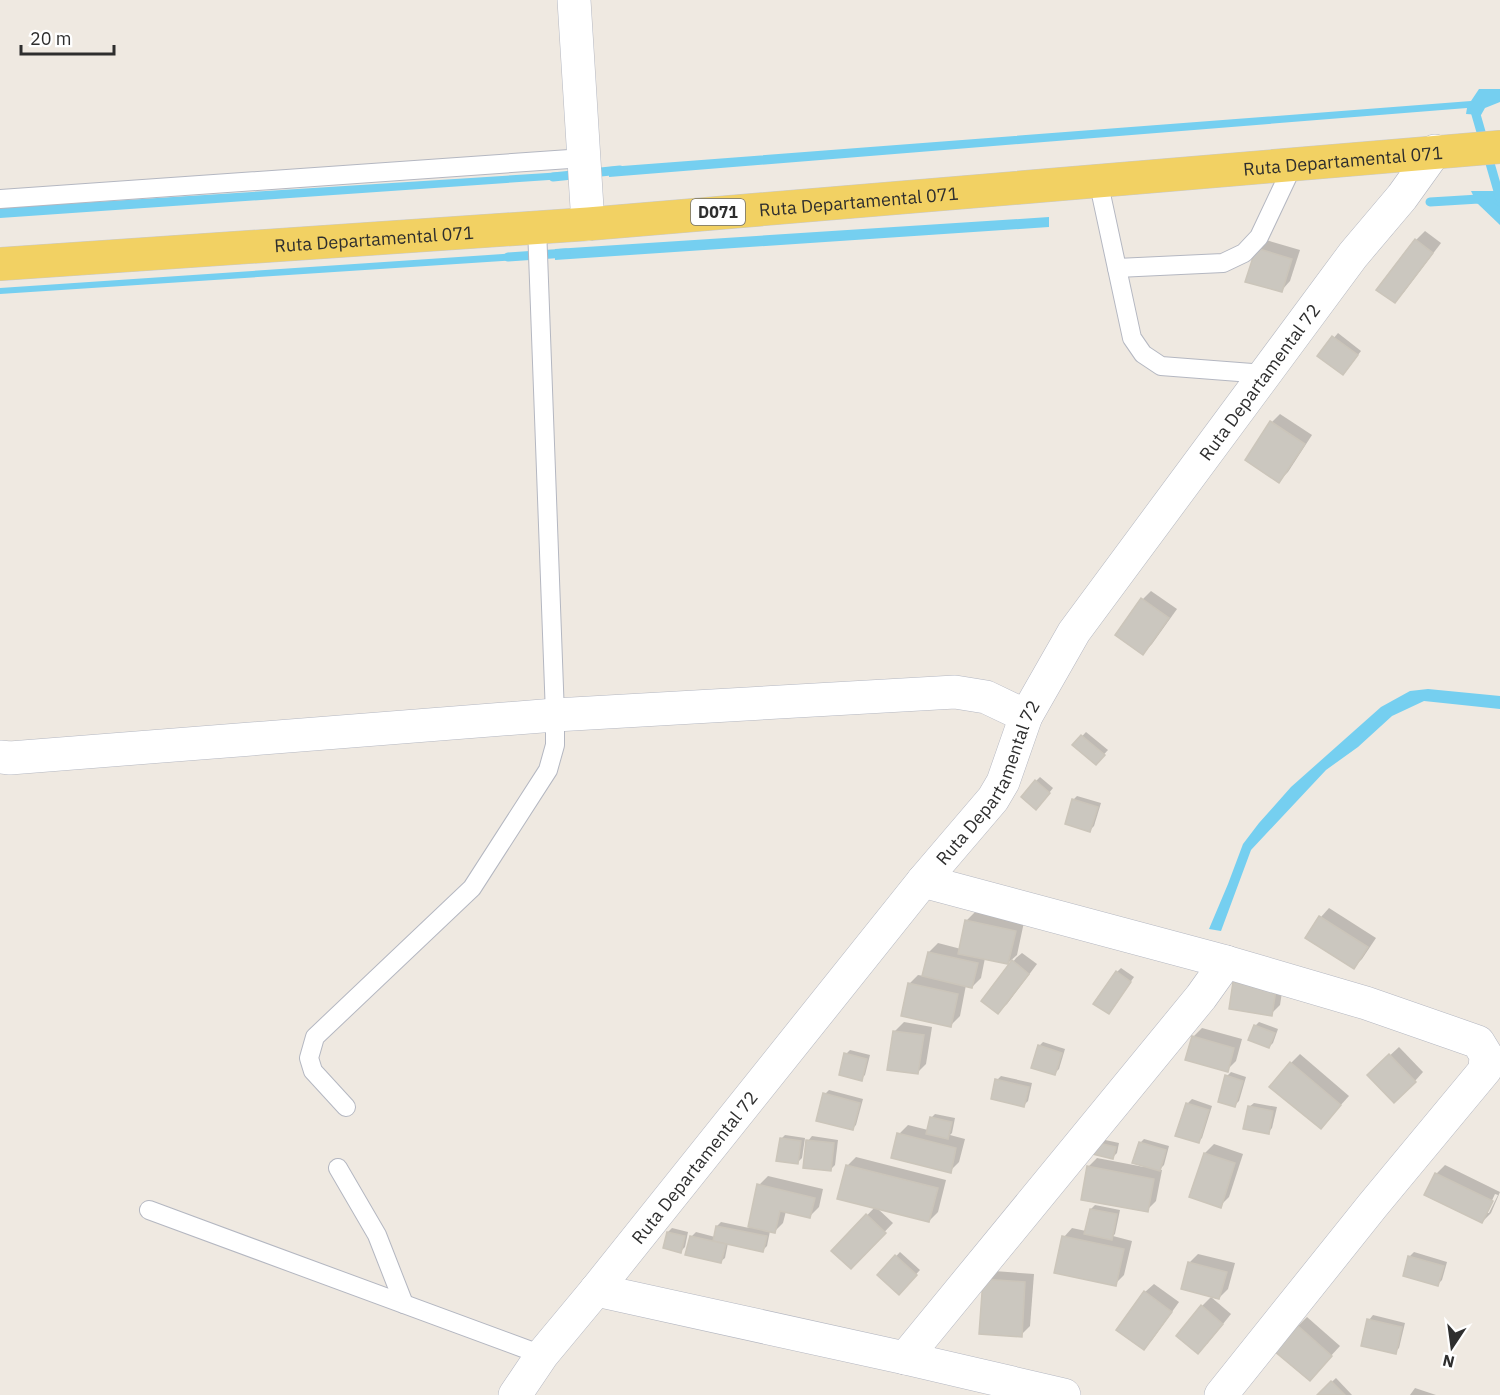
<svg xmlns="http://www.w3.org/2000/svg" width="1500" height="1395" viewBox="0 0 1500 1395" font-family="'IBM Plex Sans',sans-serif">
  <style>
    .water { fill: #75cff0 }
    .shadow { fill: #0003; fill-rule: evenodd }
    .lines { fill: none; stroke-linecap: round; stroke-linejoin: round }
    .stream { stroke: #75cff0; stroke-width: 9 }
    .building { fill: #cbc7bf; stroke: #cbc5ba; stroke-width: 1.5 }
    .service-casing { stroke: #b4b7c1; stroke-width: 20 }
    .minor-casing { stroke: #b4b7c1; stroke-width: 34 }
    .tertiary-casing { stroke: #b4b7c1; stroke-width: 34 }
    .primary-casing { stroke: #c9c9c9; stroke-width: 34 }
    .service { stroke: #fff; stroke-width: 18 }
    .minor { stroke: #fff; stroke-width: 33 }
    .tertiary { stroke: #fff; stroke-width: 33 }
    .primary { stroke: #f2d163; stroke-width: 33 }
    .labels { text-anchor: middle; dominant-baseline: central; stroke-width: 4.5; stroke-linejoin: round; paint-order: stroke }
    .shield { fill: #fff; stroke: #6d6d6d; stroke-width: 1.5 }
    .shield-label { font-size: 16px; font-weight: bold; fill: #2e2e2e }
    .street-label { font-size: 18px; fill: #2e2e2e; stroke: #fff }
  </style>
  <rect width="100%" height="100%" fill="#efe9e1"/>
  <g class="water">
    <polygon points="1479,89 1500,89 1500,102 1485,108 1481,115 1466,114 1467,108 609,177 609,167 1471,101"/>
    <polygon points="563,172 564,179 0,218 0,208"/>
    <polygon points="1471,191 1500,191 1500,225 1477,203"/>
    <polygon points="1049,217 1049,227 555,260 555,249"/>
    <polygon points="518,253 519,260 0,294 0,288"/>
    <polygon points="1428,689 1500,696 1500,709 1424,701 1392,716 1358,747 1326,770 1251,850 1221,931 1209,929 1228,884 1243,844 1259,823 1291,787 1381,707 1410,691"/>
  </g>
  <g class="shadow">
    <polygon points="1425,231 1441,243 1404,292 1395,301 1416,240"/>
    <polygon points="1266,240 1300,250 1290,281 1282,290 1257,249"/>
    <polygon points="1338,333 1361,351 1347,369 1319,356"/>
    <polygon points="1280,414 1312,435 1288,472 1279,481 1272,422"/>
    <polygon points="1151,591 1177,609 1152,644 1143,653 1143,599"/>
    <polygon points="1086,732 1108,750 1096,763 1074,745"/>
    <polygon points="1040,777 1053,788 1040,804 1036,781"/>
    <polygon points="1077,796 1101,803 1094,826 1090,830 1073,800"/>
    <polygon points="1329,908 1376,938 1362,959 1354,967 1307,937 1321,917"/>
    <polygon points="975,912 1024,922 1017,955 1008,963 985,958 981,978 972,987 966,985 960,1016 951,1025 909,984 918,975 924,976 929,952 938,943 961,949 966,921"/>
    <polygon points="1022,953 1037,964 1007,1004 998,1012 983,1001 1016,958"/>
    <polygon points="1121,968 1134,977 1112,1008 1117,972"/>
    <polygon points="1244,974 1284,980 1280,1005 1271,1014 1235,983"/>
    <polygon points="904,1022 932,1027 926,1064 917,1073 895,1031"/>
    <polygon points="1259,1022 1278,1029 1273,1043 1269,1047 1255,1026"/>
    <polygon points="1202,1028 1242,1039 1236,1061 1227,1070 1193,1037"/>
    <polygon points="1043,1042 1065,1049 1059,1069 1055,1073 1039,1046"/>
    <polygon points="1399,1047 1423,1072 1415,1081 1369,1075"/>
    <polygon points="850,1050 870,1055 865,1075 861,1079 846,1054"/>
    <polygon points="1300,1054 1349,1096 1329,1118 1291,1063"/>
    <polygon points="1231,1072 1246,1077 1239,1101 1235,1105 1227,1076"/>
    <polygon points="1001,1076 1032,1083 1028,1101 1024,1105 997,1080"/>
    <polygon points="829,1090 863,1099 856,1125 852,1129 825,1094"/>
    <polygon points="1192,1099 1212,1106 1202,1138 1198,1142 1177,1135 1188,1103"/>
    <polygon points="1254,1103 1277,1107 1272,1128 1268,1133 1249,1107"/>
    <polygon points="935,1114 955,1118 952,1133 950,1135 965,1139 959,1162 950,1171 899,1134 908,1125 928,1130 931,1118"/>
    <polygon points="785,1135 805,1138 802,1158 798,1162 781,1139"/>
    <polygon points="812,1136 838,1140 835,1165 831,1169 808,1141"/>
    <polygon points="1096,1138 1119,1143 1117,1153 1113,1157"/>
    <polygon points="1144,1139 1169,1146 1164,1165 1159,1170 1162,1170 1156,1201 1147,1210 1088,1167 1097,1158 1144,1167 1140,1143"/>
    <polygon points="1214,1144 1243,1154 1229,1197 1220,1206 1205,1153"/>
    <polygon points="856,1157 946,1180 938,1212 929,1221 877,1208 893,1223 851,1267 833,1251 875,1207 847,1166"/>
    <path d="M1445,1165l55,27 -9,21 -9,9 -46,-48zM1495,1194l3,1 -9,18h-3z"/>
    <polygon points="768,1176 823,1189 819,1207 810,1216 786,1211 783,1223 774,1232 770,1231 767,1246 763,1250 728,1243 725,1258 720,1262 692,1236 696,1232 715,1237 717,1226 721,1222 749,1228 759,1185"/>
    <polygon points="1095,1205 1120,1210 1115,1234 1113,1236 1132,1241 1124,1275 1115,1284 1064,1237 1072,1228 1086,1231 1091,1209"/>
    <polygon points="672,1228 688,1232 685,1247 681,1251 668,1232"/>
    <polygon points="900,1252 920,1270 899,1293 879,1275"/>
    <polygon points="1414,1252 1447,1262 1442,1280 1438,1284 1405,1274 1410,1256"/>
    <polygon points="1198,1254 1235,1263 1228,1289 1219,1298 1189,1263"/>
    <polygon points="994,1271 1034,1274 1030,1326 1021,1335 985,1280"/>
    <polygon points="1154,1284 1179,1302 1152,1340 1143,1348 1145,1292"/>
    <polygon points="1211,1297 1231,1314 1207,1344 1202,1306"/>
    <polygon points="1373,1315 1405,1323 1399,1348 1395,1352 1369,1320"/>
    <polygon points="1307,1317 1340,1346 1318,1370 1298,1326"/>
    <polygon points="1336,1378 1352,1395 1319,1395 1321,1392"/>
    <polygon points="1415,1388 1436,1395 1410,1395"/>
  </g>
  <g class="lines">
    <g class="stream">
      <polyline points="1477,104 1475,111 1500,198"/>
      <polyline points="553,177 620,170"/>
      <polyline points="1430,202 1479,199 1500,212"/>
      <polyline points="508,257 566,253"/>
    </g>
  </g>
  <g class="building">
    <polygon points="1415,239 1433,253 1395,303 1376,290"/>
    <polygon points="1256,248 1292,259 1282,292 1245,282"/>
    <polygon points="1332,336 1358,355 1343,375 1317,356"/>
    <polygon points="1270,421 1305,444 1279,483 1245,460"/>
    <polygon points="1141,598 1169,618 1143,655 1115,635"/>
    <polygon points="1081,735 1105,755 1096,765 1072,745"/>
    <polygon points="1035,780 1050,793 1036,810 1021,797"/>
    <polygon points="1072,799 1098,807 1090,832 1065,824"/>
    <polygon points="1319,916 1368,947 1354,969 1305,938"/>
    <polygon points="965,920 1016,931 1008,964 958,954"/>
    <polygon points="928,952 978,963 972,988 922,976"/>
    <polygon points="1012,960 1029,974 998,1014 981,1001"/>
    <polygon points="1116,971 1131,982 1109,1014 1093,1004"/>
    <polygon points="1233,982 1276,989 1272,1016 1229,1009"/>
    <polygon points="908,983 958,994 951,1027 901,1016"/>
    <polygon points="1254,1025 1275,1033 1269,1048 1248,1040"/>
    <polygon points="893,1031 924,1035 918,1074 887,1070"/>
    <polygon points="1192,1036 1234,1048 1228,1072 1185,1060"/>
    <polygon points="1038,1045 1062,1053 1055,1075 1031,1068"/>
    <polygon points="844,1053 867,1059 862,1081 839,1075"/>
    <polygon points="1389,1054 1416,1082 1394,1103 1367,1075"/>
    <polygon points="1290,1062 1341,1105 1321,1129 1269,1087"/>
    <polygon points="1225,1075 1243,1081 1235,1107 1218,1102"/>
    <polygon points="995,1079 1029,1087 1024,1107 991,1099"/>
    <polygon points="823,1093 860,1103 853,1130 816,1121"/>
    <polygon points="1186,1103 1209,1110 1199,1143 1175,1136"/>
    <polygon points="1248,1106 1273,1111 1269,1134 1243,1129"/>
    <polygon points="930,1117 952,1122 948,1139 926,1134"/>
    <polygon points="897,1133 956,1148 951,1173 891,1158"/>
    <polygon points="780,1138 801,1141 798,1164 776,1161"/>
    <polygon points="806,1140 834,1143 831,1171 803,1168"/>
    <polygon points="1090,1141 1116,1147 1113,1159 1088,1153"/>
    <polygon points="1139,1142 1166,1150 1160,1171 1132,1163"/>
    <polygon points="1204,1153 1235,1163 1221,1208 1189,1197"/>
    <polygon points="846,1165 938,1188 929,1222 837,1199"/>
    <polygon points="1087,1166 1154,1179 1148,1212 1081,1200"/>
    <polygon points="1435,1173 1493,1201 1482,1223 1424,1195"/>
    <polygon points="757,1184 815,1198 810,1218 780,1211 775,1233 748,1227"/>
    <polygon points="1090,1209 1117,1214 1112,1240 1084,1234"/>
    <polygon points="866,1214 886,1233 851,1269 831,1251"/>
    <polygon points="716,1226 767,1236 763,1252 713,1241"/>
    <polygon points="667,1232 685,1236 681,1253 663,1248"/>
    <polygon points="690,1236 726,1244 721,1263 685,1255"/>
    <polygon points="1062,1236 1124,1249 1116,1286 1054,1273"/>
    <polygon points="895,1255 917,1275 899,1295 877,1275"/>
    <polygon points="1408,1256 1444,1266 1438,1286 1403,1276"/>
    <polygon points="1188,1262 1227,1272 1219,1299 1181,1289"/>
    <polygon points="983,1279 1025,1282 1022,1337 979,1334"/>
    <polygon points="1144,1291 1172,1312 1144,1350 1116,1330"/>
    <polygon points="1201,1305 1223,1324 1198,1354 1176,1336"/>
    <polygon points="1367,1319 1402,1327 1396,1354 1361,1346"/>
    <polygon points="1297,1325 1332,1356 1310,1381 1274,1351"/>
    <polygon points="1331,1381 1345,1395 1317,1395"/>
  </g>
  <g class="lines">
    <defs>
      <g id="service">
        <polyline points="1098,180 1132,338 1143,354 1161,366 1265,374"/>
        <polyline points="0,199 584,158"/>
        <polyline points="1117,268 1223,263 1244,253 1259,237 1294,163"/>
        <polyline points="346,1107 313,1071 309,1058 315,1037 472,888 548,770 555,745 555,715 537,227"/>
        <polyline points="338,1168 377,1235 404,1304"/>
        <polyline points="149,1210 542,1355"/>
      </g>
      <g id="minor">
        <polyline points="574,0 588,224"/>
        <polyline points="0,757 10,758 555,715 955,692 986,697 1026,716"/>
        <polyline points="596,1290 905,1358 1064,1395"/>
        <polyline points="905,1358 1201,997 1226,962 923,881"/>
        <polyline points="1221,1395 1373,1205 1485,1070 1486,1055 1478,1042 1366,1003 1226,962"/>
      </g>
      <g id="tertiary">
        <path id="s1" d="M515,1395l27,-40 54,-65 327,-409 70,-82 10,-17 23,-66 48,-84 279,-377 49,-58 33,-46"/>
      </g>
      <g id="primary">
        <path id="s2" d="M0,264l588,-40 912,-77"/>
      </g>
    </defs>
    <use href="#service" class="service-casing"/>
    <use href="#minor" class="minor-casing"/>
    <use href="#tertiary" class="tertiary-casing"/>
    <use href="#primary" class="primary-casing"/>
    <use href="#service" class="service"/>
    <use href="#minor" class="minor"/>
    <use href="#tertiary" class="tertiary"/>
    <use href="#primary" class="primary"/>
  </g>
  <g class="labels">
    <rect class="shield" x="691" y="199" width="54" height="26" rx="4.5"/>
    <g class="shield-label">
      <text x="718" y="212">D071</text>
    </g>
    <g class="street-label">
      <text stroke="none"><textPath href="#s2" startOffset="1347">Ruta Departamental 071</textPath></text>
      <text stroke="none"><textPath href="#s2" startOffset="861">Ruta Departamental 071</textPath></text>
      <text stroke="none"><textPath href="#s2" startOffset="375">Ruta Departamental 071</textPath></text>
      <text stroke="none"><textPath href="#s1" startOffset="1262">Ruta Departamental 72</textPath></text>
      <text stroke="none"><textPath href="#s1" startOffset="776">Ruta Departamental 72</textPath></text>
      <text stroke="none"><textPath href="#s1" startOffset="290">Ruta Departamental 72</textPath></text>
    </g>
  </g>
  <g transform="translate(1452 1347) rotate(193)" stroke="#ffffff" stroke-width="4.5" paint-order="stroke">
  <path d="M0-4.5L10 22L0 15L-10 22Z" fill="#2e2e2e"/>
  <text y="-9" font-size="16" font-weight="bold" text-anchor="middle" fill="#2e2e2e">N</text>
  </g>
  <path d="M21 45v9h93v-9" fill="none" stroke="#2e2e2e" stroke-width="3"/>
  <text x="30" y="45" font-size="18" fill="#2e2e2e" stroke="#ffffff" stroke-width="4.5" paint-order="stroke">20 m</text>
</svg>
